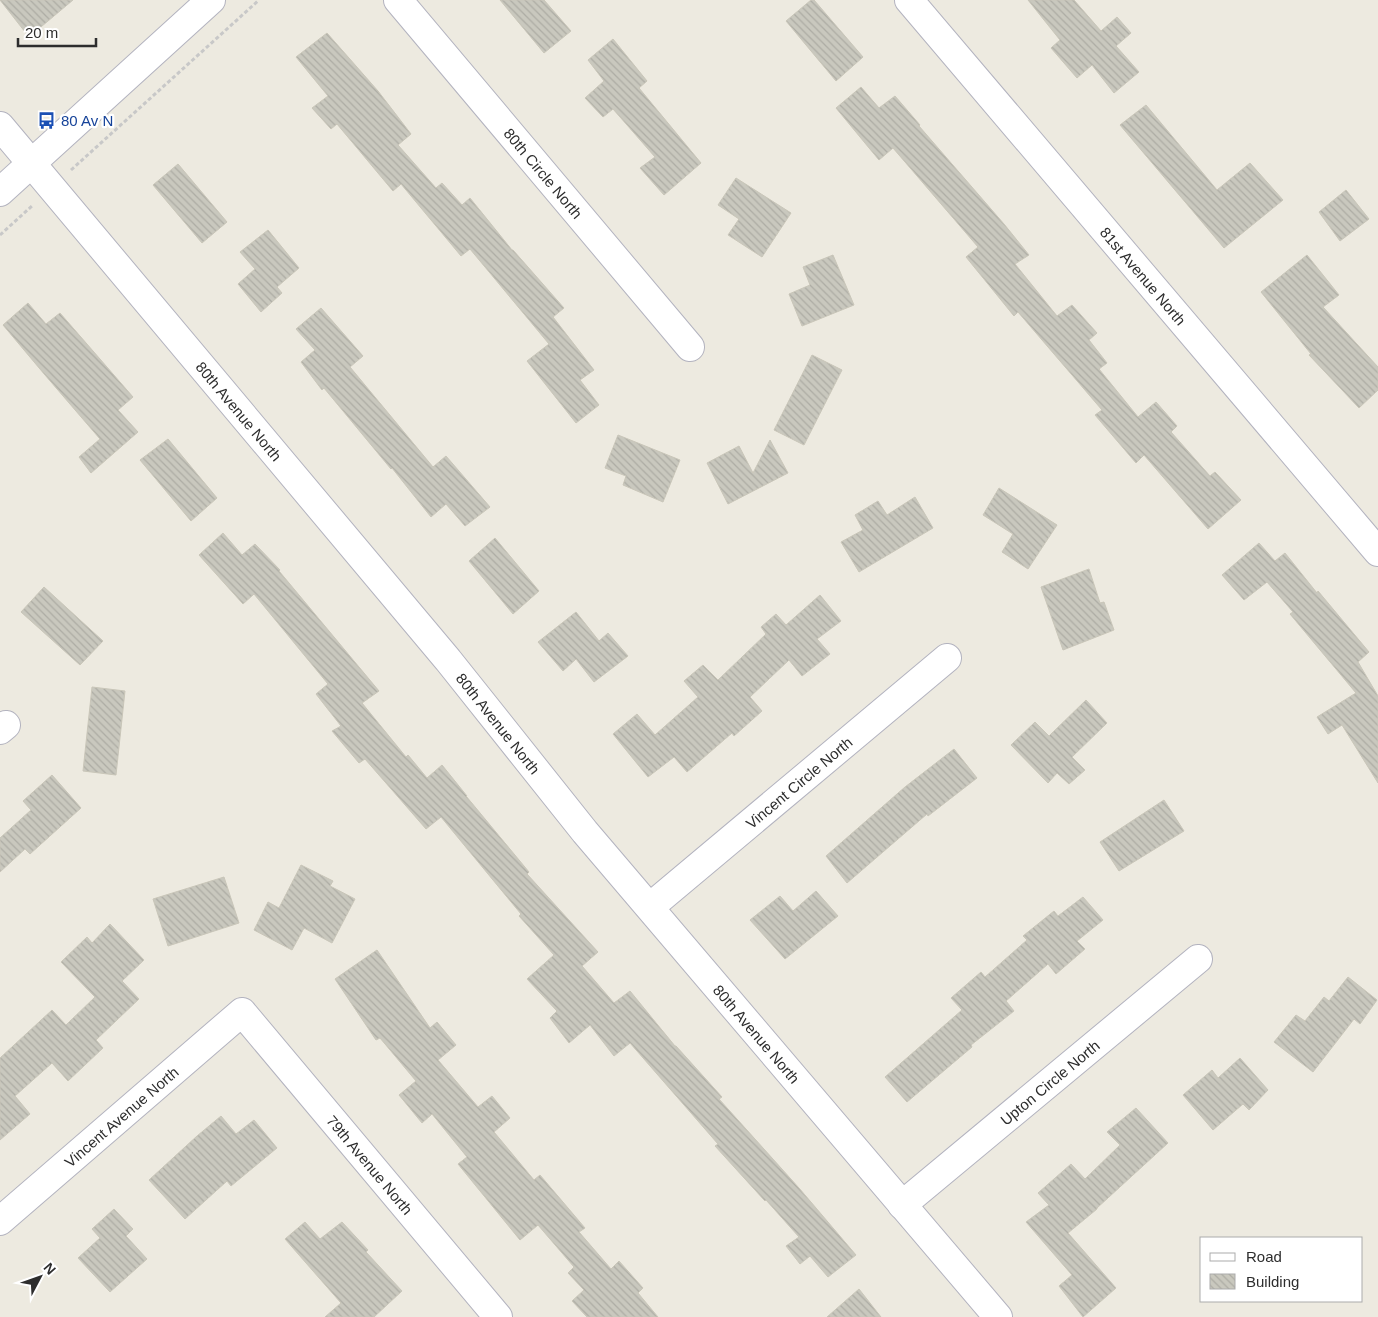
<svg xmlns="http://www.w3.org/2000/svg" width="1378" height="1317" viewBox="0 0 1378 1317" font-family="Arial,sans-serif">
  <style>
    .building { fill: url(#building-back-hatch); stroke: #c9c6b9 }
    .lines { fill: none; stroke-linecap: round; stroke-linejoin: round }
    .minor-casing { stroke: #b3b3bf; stroke-width: 30 }
    .path { stroke: #c8c8c8; stroke-width: 3; stroke-dasharray: 4 2.5; stroke-linecap: butt }
    .minor { stroke: #fff; stroke-width: 28 }
    .labels { text-anchor: middle; dominant-baseline: central; stroke-width: 4.5; stroke-linejoin: round; paint-order: stroke }
    .transit-label { font-size: 15px; fill: #164399; stroke: #fff; text-anchor: start }
    .street-label { font-size: 15px; fill: #2d2d2d; stroke: #fff }
  </style>
  <defs>
    <pattern id="building-back-hatch" width="6" height="6" patternUnits="userSpaceOnUse" patternTransform="scale(1.25)"><rect width="6" height="6" fill="#c9c8be"/><path d="M-1 5l2 2M0 0l6 6M5-1l2 2" fill="none" stroke="#adaca4"/></pattern>
  </defs>
  <rect width="100%" height="100%" fill="#edeae0"/>
  <g class="building">
    <polygon points="0,0 73,0 29,37"/>
    <polygon points="500,0 544,0 571,31 544,53"/>
    <polygon points="811,0 814,0 863,57 836,81 786,21"/>
    <polygon points="1028,0 1074,0 1101,31 1117,17 1131,33 1116,46 1139,72 1114,93 1092,65 1077,78 1051,48 1060,40"/>
    <polygon points="327,33 378,91 411,134 398,145 436,188 442,183 462,205 470,198 512,250 513,250 564,308 553,317 594,370 580,380 599,405 576,423 527,361 549,344 470,249 461,256 401,184 393,191 337,124 331,129 312,108 328,96 296,57"/>
    <polygon points="613,39 647,81 639,88 701,163 664,195 640,168 655,157 613,109 603,117 585,98 604,81 588,60"/>
    <polygon points="861,87 879,108 895,96 920,125 919,126 1004,224 1029,255 1015,264 1057,316 1072,305 1097,333 1089,340 1107,363 1099,369 1138,417 1156,402 1177,426 1171,432 1210,476 1215,472 1241,500 1208,529 1144,455 1136,463 1095,415 1102,410 1018,312 1014,316 966,257 978,247 893,148 879,160 836,108"/>
    <polygon points="1146,105 1217,190 1250,163 1283,200 1224,248 1120,125"/>
    <polygon points="178,164 227,222 202,243 153,185"/>
    <polygon points="736,178 791,213 762,257 728,235 739,219 718,205"/>
    <polygon points="1346,190 1369,219 1340,241 1319,212"/>
    <polygon points="268,230 299,268 277,287 282,293 261,312 238,284 255,269 240,252"/>
    <polygon points="833,255 854,305 802,326 789,294 810,285 803,267"/>
    <polygon points="1307,255 1339,295 1323,307 1378,367 1378,390 1359,408 1309,355 1311,354 1261,292"/>
    <polygon points="28,303 46,324 60,313 133,397 118,410 138,432 91,473 79,457 100,439 45,375 3,325"/>
    <polygon points="321,308 363,356 350,367 433,467 446,456 490,507 465,526 446,504 431,517 392,468 391,469 324,388 322,390 301,362 315,350 296,329"/>
    <polygon points="812,355 842,370 804,445 774,430"/>
    <polygon points="618,435 680,460 663,502 623,485 626,476 605,468"/>
    <polygon points="168,439 217,498 191,521 140,460"/>
    <polygon points="770,440 788,473 728,504 707,463 739,446 753,473"/>
    <polygon points="999,488 1057,525 1028,569 1002,552 1013,534 983,515"/>
    <polygon points="915,497 933,528 859,572 841,542 863,530 855,515 878,501 887,515"/>
    <polygon points="223,533 242,555 255,544 280,570 279,571 379,691 362,703 406,757 408,755 427,778 442,765 467,796 466,796 529,872 527,874 598,952 582,966 614,1003 630,991 675,1046 676,1046 722,1097 719,1099 799,1188 856,1255 828,1277 810,1256 800,1264 786,1246 799,1237 766,1200 765,1201 715,1146 718,1144 630,1043 614,1056 590,1025 569,1043 550,1018 557,1011 527,979 554,955 519,916 521,914 441,817 426,829 365,759 359,763 332,731 341,726 316,694 328,684 254,594 243,604 199,555"/>
    <polygon points="495,538 539,591 513,614 469,561"/>
    <polygon points="1259,543 1275,561 1285,553 1317,593 1318,591 1369,652 1358,662 1378,696 1378,783 1342,725 1328,734 1317,717 1356,693 1290,614 1293,612 1267,582 1244,600 1222,575"/>
    <polygon points="1089,569 1100,603 1104,602 1114,630 1063,650 1041,587"/>
    <polygon points="44,587 103,641 80,665 21,612"/>
    <polygon points="820,595 841,621 817,639 830,654 802,676 789,660 750,697 762,711 734,736 732,733 687,772 674,757 648,777 613,734 637,714 655,735 698,697 684,681 703,665 718,680 766,634 761,627 776,614 786,625"/>
    <polygon points="576,612 599,641 608,633 628,656 594,682 576,659 563,671 538,642"/>
    <polygon points="92,687 125,691 116,775 83,771"/>
    <polygon points="1086,700 1107,723 1072,757 1085,770 1069,784 1057,773 1048,783 1011,745 1035,722 1049,736"/>
    <polygon points="954,749 977,778 928,816 927,814 847,883 826,856 905,787"/>
    <polygon points="52,775 81,808 30,854 25,849 0,872 0,838 31,810 23,801"/>
    <polygon points="1164,800 1184,831 1119,871 1100,842"/>
    <polygon points="301,865 333,881 330,886 355,899 332,943 304,928 292,950 254,930 268,902 279,908"/>
    <polygon points="224,877 239,923 168,946 153,899"/>
    <polygon points="816,891 838,916 785,959 750,920 780,896 793,911"/>
    <polygon points="1083,897 1103,920 1077,941 1085,949 1056,974 1048,964 1006,1001 1014,1011 971,1045 972,1047 907,1102 885,1077 962,1010 951,998 981,972 985,977 1027,940 1023,936 1054,911 1058,916"/>
    <polygon points="110,924 144,960 122,981 139,999 96,1040 103,1048 68,1081 52,1063 15,1096 30,1114 0,1140 0,1058 52,1010 66,1025 95,997 61,962 87,937 92,943"/>
    <polygon points="377,950 430,1028 437,1022 456,1045 438,1060 478,1107 492,1096 510,1118 494,1132 534,1180 540,1175 585,1228 579,1232 611,1269 619,1261 643,1288 638,1293 658,1317 587,1317 572,1301 584,1290 568,1273 574,1267 538,1225 520,1240 458,1164 467,1157 432,1114 422,1123 399,1095 416,1081 380,1038 376,1040 335,979"/>
    <polygon points="1348,977 1377,1000 1360,1024 1354,1019 1313,1072 1274,1042 1296,1015 1305,1021 1324,997 1329,1001"/>
    <polygon points="1240,1058 1268,1090 1249,1110 1243,1104 1213,1130 1183,1095 1212,1070 1218,1078"/>
    <polygon points="1136,1108 1168,1143 1097,1208 1097,1209 1068,1233 1116,1288 1083,1317 1059,1286 1072,1275 1026,1222 1049,1205 1038,1193 1071,1164 1085,1179 1120,1145 1107,1132"/>
    <polygon points="221,1116 236,1134 254,1120 277,1148 231,1186 227,1181 185,1219 149,1180 197,1136"/>
    <polygon points="114,1209 133,1229 126,1236 147,1259 110,1292 78,1258 100,1238 92,1229"/>
    <polygon points="305,1222 320,1239 342,1222 368,1250 366,1252 402,1291 374,1317 325,1317 341,1303 285,1239"/>
    <polygon points="859,1289 881,1317 827,1317"/>
  </g>
  <g class="lines">
    <defs>
      <g id="minor">
        <path id="s1" d="M398,0l292,347"/>
        <path id="s2" d="M909,0l469,552"/>
        <path id="s3" d="M0,126l448,534 137,172 413,485"/>
        <polyline points="0,192 211,0"/>
        <polyline points="0,730 6,725"/>
        <path id="s4" d="M650,907l297,-249"/>
        <path id="s5" d="M902,1205l296,-246"/>
        <path id="s6" d="M0,1221l242,-209 256,305"/>
      </g>
    </defs>
    <use href="#minor" class="minor-casing"/>
    <g class="path">
      <polyline points="71,170 259,0"/>
      <polyline points="0,235 33,205"/>
    </g>
    <use href="#minor" class="minor"/>
  </g>
  <defs>
    <symbol id="bus-bare" viewBox="-9 -9 18 18"><path d="M-5-6H5V4H4V6H2V4H-2V6H-4V4H-5ZM-3.5-4V0h7V-4ZM-3.5 1.2v1.5H-2V1.2ZM2 1.2v1.5H3.5V1.2Z" fill="#1a4fb4" stroke="#fff" stroke-width="2.5" paint-order="stroke"/></symbol>
  </defs>
  <g fill-rule="evenodd">
    <use href="#bus-bare" x="34" y="108" width="25" height="25"/>
  </g>
  <g class="labels">
    <g class="transit-label">
      <text x="61" y="120">80 Av N</text>
    </g>
    <g class="street-label">
      <text stroke="none"><textPath href="#s1" startOffset="226">80th Circle North</textPath></text>
      <text stroke="none"><textPath href="#s2" startOffset="362">81st Avenue North</textPath></text>
      <text stroke="none"><textPath href="#s3" startOffset="372">80th Avenue North</textPath></text>
      <text stroke="none"><textPath href="#s3" startOffset="778">80th Avenue North</textPath></text>
      <text stroke="none"><textPath href="#s4" startOffset="194">Vincent Circle North</textPath></text>
      <text stroke="none"><textPath href="#s3" startOffset="1182">80th Avenue North</textPath></text>
      <text stroke="none"><textPath href="#s5" startOffset="192">Upton Circle North</textPath></text>
      <text stroke="none"><textPath href="#s6" startOffset="160">Vincent Avenue North</textPath></text>
      <text stroke="none"><textPath href="#s6" startOffset="519">79th Avenue North</textPath></text>
    </g>
  </g>
  <rect x="1200" y="1237" width="162" height="65" fill="#ffffff" stroke="#ababab"/>
  <rect x="1210" y="1253" width="25" height="8" fill="#ffffff" stroke="#ababab"/>
  <text x="1246" y="1262" font-size="15" fill="#2d2d2d">Road</text>
  <rect x="1210" y="1274" width="25" height="15" fill="url(#building-back-hatch)" stroke="#ababab"/>
  <text x="1246" y="1287" font-size="15" fill="#2d2d2d">Building</text>
  <g transform="translate(40 1277) rotate(49)" stroke="#ffffff" stroke-width="4" paint-order="stroke">
  <path d="M0-4L9 19L0 12L-9 19Z" fill="#2d2d2d"/>
  <text y="-8" font-size="14" font-weight="bold" text-anchor="middle" fill="#2d2d2d">N</text>
  </g>
  <path d="M18 38v8h78v-8" fill="none" stroke="#2d2d2d" stroke-width="2.5"/>
  <text x="25" y="38" font-size="15" fill="#2d2d2d" stroke="#ffffff" stroke-width="4" paint-order="stroke">20 m</text>
</svg>
